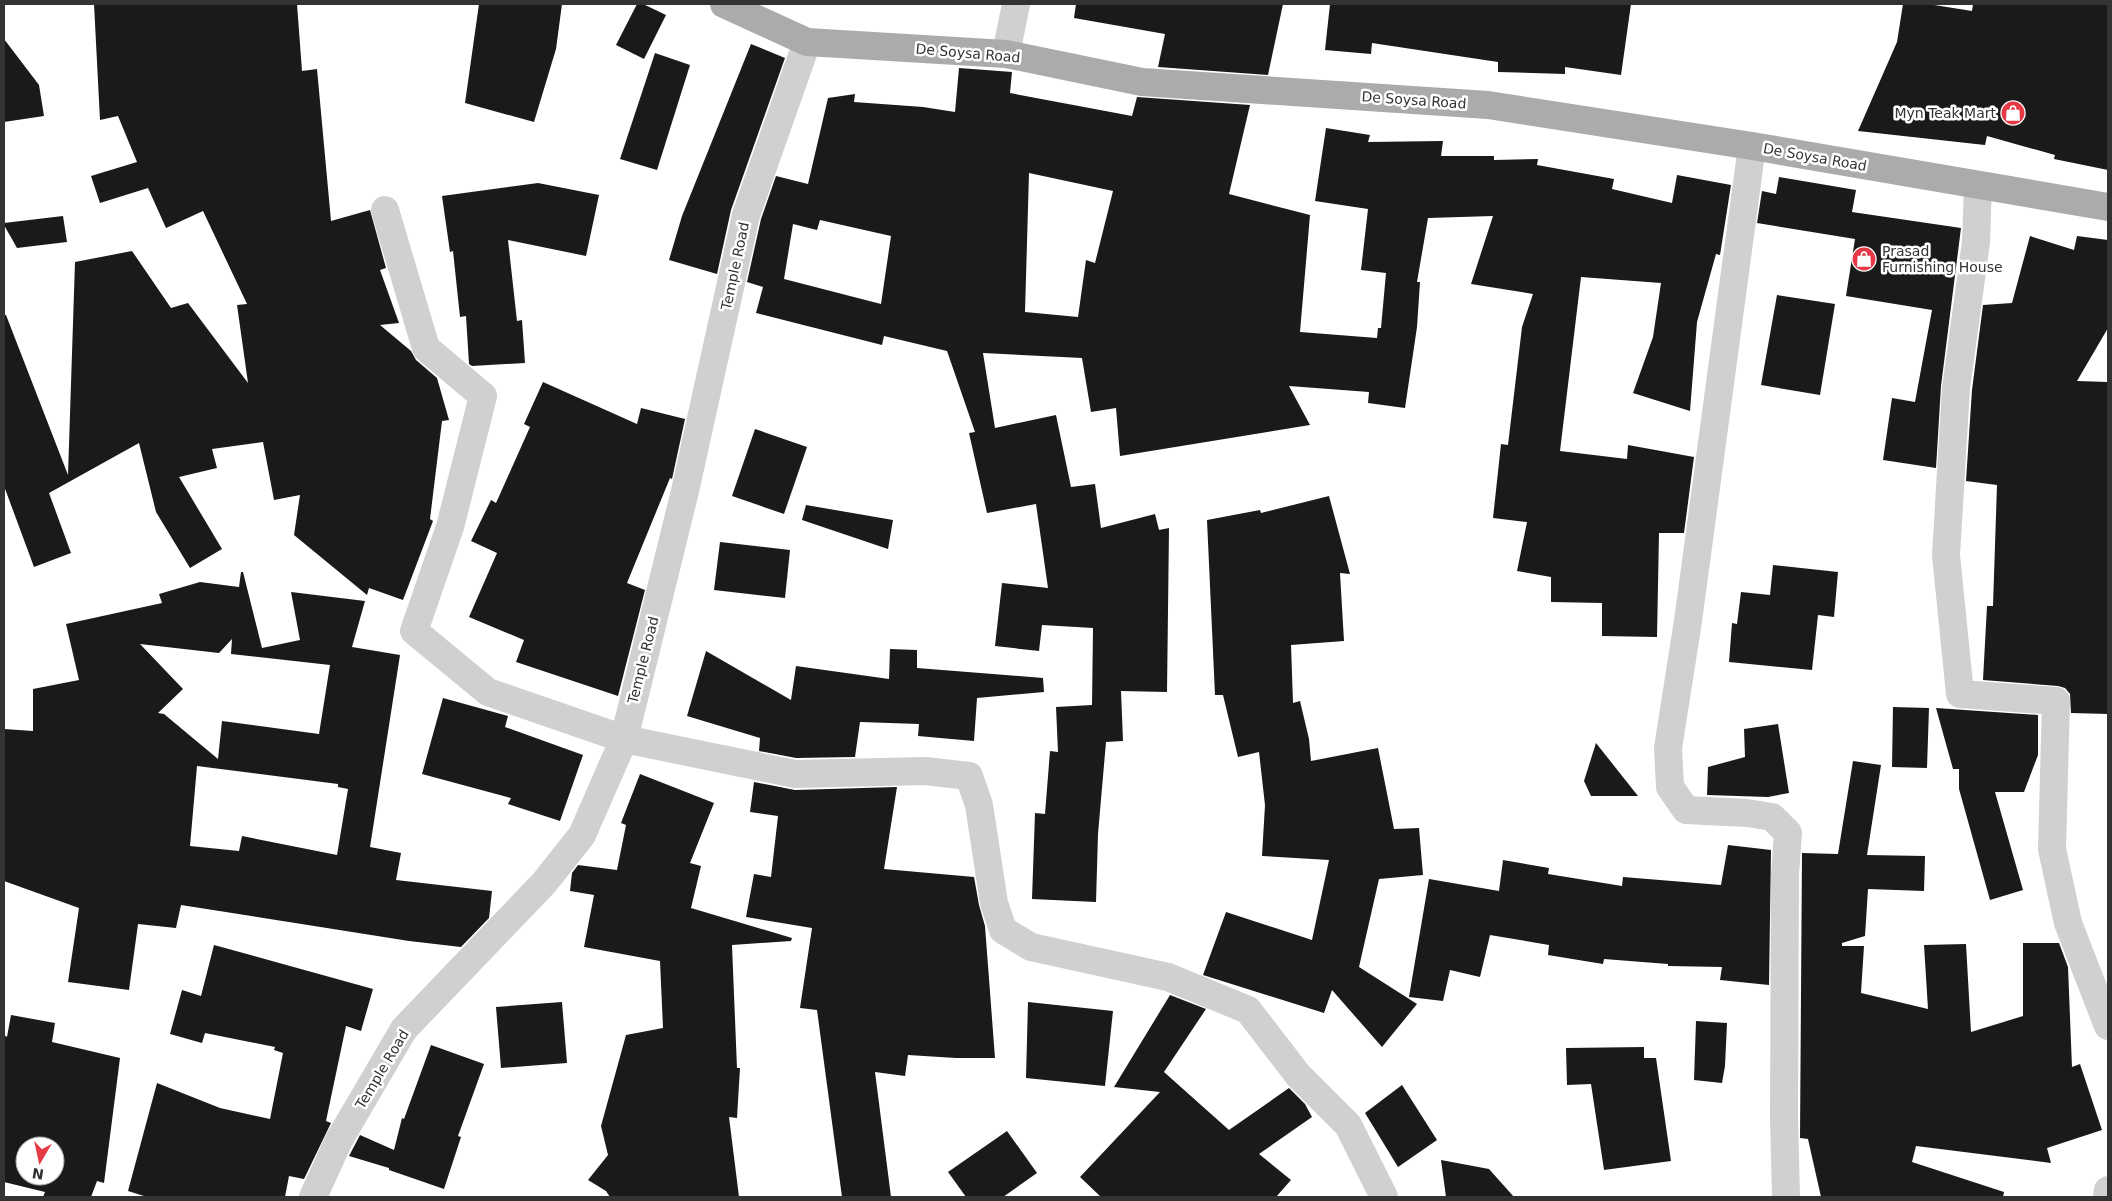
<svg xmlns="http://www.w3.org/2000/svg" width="2112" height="1201" viewBox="0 0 2112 1201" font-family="'DejaVu Sans',sans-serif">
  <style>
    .building { fill: #1a1a1a; fill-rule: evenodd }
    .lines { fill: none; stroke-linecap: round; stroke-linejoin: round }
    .minor { stroke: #d0d0d0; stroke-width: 28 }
    .primary { stroke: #ababab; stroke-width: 28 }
    .labels { text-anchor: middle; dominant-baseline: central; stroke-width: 5; stroke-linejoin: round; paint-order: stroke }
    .street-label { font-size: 14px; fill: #333; stroke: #fff }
    .poi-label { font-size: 14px; fill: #333; stroke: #fff; text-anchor: end }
  </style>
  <rect width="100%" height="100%" fill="#fff"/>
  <g class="building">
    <polygon points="94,4 297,4 302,71 317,69 331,221 370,210 386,268 380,270 399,323 380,325 411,351 416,360 437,378 449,420 442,421 430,519 433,521 403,600 369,588 367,595 294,535 300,495 274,500 263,442 212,449 217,468 179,477 222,549 190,568 156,512 139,443 49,493 71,553 34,567 4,486 4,315 6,315 68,475 75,262 132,251 171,308 188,303 248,383 237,305 247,304 203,211 166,228 148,188 100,203 91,176 137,162 118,116 100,120"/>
    <polygon points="479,4 562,4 556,49 534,122 465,103"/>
    <polygon points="637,4 643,4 666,15 644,59 616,45"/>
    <polygon points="1076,4 1283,4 1268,75 1158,67 1165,34 1074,18"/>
    <polygon points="1330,4 1631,4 1621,75 1565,67 1565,74 1498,72 1498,62 1372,43 1371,54 1325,50"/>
    <polygon points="1903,4 1928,4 1972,11 1973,4 2108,4 2108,170 2054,159 2055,155 1987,136 1985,145 1858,131 1897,42"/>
    <polygon points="4,39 39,85 44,116 4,122"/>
    <polygon points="751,44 785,58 731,210 717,274 669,260 682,216"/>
    <polygon points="655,53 690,65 657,170 620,159"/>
    <path d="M959,68l53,4 -2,21 122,23 5,-19 113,8 -21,89 81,21 -10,117 77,6 1,-10h3l5,-55 -25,-3 7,-61 -53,-8 11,-73 44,7 -2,7 75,-1 -2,15h53v4l44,-1 -1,6 77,14 -2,10 60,14 5,-28 54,10 -11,70 -4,-1 -19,68 -7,89 -57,-18 20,-56 8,-54 -80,-6 -21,174 67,8 1,-14 66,12 -10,76h-25l-2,104 -55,-1v-33l-51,-1v-25l-34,-6 10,-49 -34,-4 8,-74 7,1 14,-118 11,-33 -62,-10 22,-68 -65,2 -11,64h3l-3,45 -12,81 -37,-5 1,-11 -80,-6 21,39 -190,31 -4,-48 -25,4 -9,-54 -99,-5 12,75 61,-13 15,72 24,-3 6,44 54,-14 4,16 10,-2 -2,164 -46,-1 2,50 -17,1 -8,92 -2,68 -64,-3 3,-86 10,1 5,-63 8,1 -2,-45 36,-2 1,-77 -51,-3 -3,26 -44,-5 7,-63 46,5 -12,-84 -49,9 -18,-80 6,-1 -28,-81 -63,-15 -2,9 -126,-32 7,-26 -16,-5 14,-63 15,-43 32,8 20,-86 27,-4 -1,8 69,5 32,5zM1029,173l84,18 -18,72 -9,-3 -8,57 -53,-5zM820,220l71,16 -10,68 -97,-25 9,-55 24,6z"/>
    <polygon points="1779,177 1856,190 1852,212 1961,228 1941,386 1936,468 1883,460 1892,398 1915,402 1932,310 1846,296 1855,239 1757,223 1762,191 1776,194"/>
    <polygon points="538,183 599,195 586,256 508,240 517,321 522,320 525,363 472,366 469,364 466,316 460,317 453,251 450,252 442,196"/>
    <polygon points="63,216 67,242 17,248 4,225 4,223"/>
    <polygon points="2030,236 2074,250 2077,236 2108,240 2108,328 2077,381 2108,382 2108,714 2071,713 2070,694 2065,688 2058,686 1983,680 1987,606 1993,606 1997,485 1966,481 1972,390 1983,305 2012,303"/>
    <polygon points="1777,295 1835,304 1820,395 1761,385"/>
    <polygon points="543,382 637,424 641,408 685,419 672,479 670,478 627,583 645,590 618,696 516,662 524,640 469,617 497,553 471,541 491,500 496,503 530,427 524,424"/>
    <polygon points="755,429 807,447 784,514 732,496"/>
    <polygon points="1329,496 1350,574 1340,573 1344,641 1291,645 1293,703 1300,701 1309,739 1311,761 1378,748 1394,829 1419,828 1423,875 1379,879 1359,967 1417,1004 1382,1047 1332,990 1324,1013 1203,975 1226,912 1312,940 1329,860 1262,856 1265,805 1259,752 1238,757 1223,695 1215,695 1207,520 1260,510 1261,513"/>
    <polygon points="806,505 893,520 888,549 802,520"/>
    <polygon points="720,542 790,550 785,598 714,590"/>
    <polygon points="1773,565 1838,572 1834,617 1818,615 1812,670 1729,662 1732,623 1737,624 1741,592 1770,595"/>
    <path d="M241,572h2l19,76 38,-8 -9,-48 74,9 -13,46 48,8 -30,192 31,6 -5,27 96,11 -3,27 -28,29 -52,-6 -228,-36 -5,23 -38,-4 -9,66 -61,-8 11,-74 -75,-27v-152l29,2v-42l46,-9 -13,-56 96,-21 -3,-9 41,-12 39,5zM232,639l-1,15 99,11 -11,69 -97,-13 -4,38 -54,-45 -6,-1 25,-24 -43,-45 79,9zM197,766l141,18v3l10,2 -11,66 -95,-19 -3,15 -49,-5z"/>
    <polygon points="890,649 917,650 917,668 1043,678 1044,692 977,698 974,741 918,736 919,724 860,722 855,757 796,758 759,751 760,738 687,716 706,651 791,700 796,666 889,679"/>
    <polygon points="443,698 508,716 505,727 583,755 560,821 508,804 511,798 422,774"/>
    <polygon points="1893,707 1929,708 1927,768 1892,767"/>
    <polygon points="1936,708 2038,715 2038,755 2024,792 1995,792 2023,890 1990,900 1959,789 1959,769 1953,769"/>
    <polygon points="1778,724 1789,793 1768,797 1707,795 1708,767 1745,757 1744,729"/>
    <polygon points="1596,743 1638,796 1591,796 1584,781"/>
    <polygon points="1853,761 1881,765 1867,855 1925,856 1924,891 1868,889 1865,936 1842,943 1842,946 1864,946 1861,993 1928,1009 1924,945 1966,944 1971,1032 2023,1016 2023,943 2059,943 2068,967 2072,1067 2080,1064 2102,1130 2047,1148 2051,1163 1916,1146 1912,1162 2004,1192 2003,1197 1821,1197 1808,1139 1800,1138 1802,853 1838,854"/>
    <polygon points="640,774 714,803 690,863 701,866 691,908 792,938 791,941 732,945 737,1068 740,1068 737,1118 729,1117 739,1197 610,1197 606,1191 588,1180 608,1155 601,1126 626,1035 663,1028 660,961 584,947 594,895 570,891 572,873 578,865 617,870 626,825 621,823"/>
    <polygon points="754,782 795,790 897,787 884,869 974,877 979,905 985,926 995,1058 956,1058 908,1055 905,1076 875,1072 891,1197 842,1197 817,1010 800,1008 812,928 746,917 754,874 771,877 778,816 750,812"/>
    <polygon points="1728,845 1771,850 1769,985 1720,980 1722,967 1668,966 1668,964 1604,959 1603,964 1548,955 1549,945 1490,935 1480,977 1450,970 1443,1001 1409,997 1429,879 1499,891 1503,860 1549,868 1548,874 1622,886 1623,877 1721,885"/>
    <polygon points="214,945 373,989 361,1031 346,1026 326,1121 331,1123 304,1179 289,1176 285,1197 147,1197 128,1191 157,1083 220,1108 270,1119 283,1053 274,1050 275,1047 205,1033 202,1043 170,1034 182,990 201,996"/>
    <polygon points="1170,995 1206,1009 1164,1072 1229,1130 1289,1088 1305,1104 1312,1117 1259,1154 1291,1180 1276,1197 1101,1197 1080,1177 1160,1092 1114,1087"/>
    <polygon points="562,1002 567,1063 501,1068 496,1007"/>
    <polygon points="1028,1002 1113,1011 1105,1086 1026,1078"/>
    <path d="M11,1015l44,8 -3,19 68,16 -16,125 -7,-2 -6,16h-48l2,-5 -41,-10v-147l3,2zM25,1146h30v30h-30z"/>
    <polygon points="1696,1021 1727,1023 1725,1066 1722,1083 1694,1080"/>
    <polygon points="431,1045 484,1064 458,1136 461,1137 444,1189 389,1170 389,1168 349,1156 360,1135 394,1150 402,1118 404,1119"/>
    <polygon points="1644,1047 1644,1058 1656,1058 1671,1161 1604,1170 1591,1084 1567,1085 1566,1048"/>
    <polygon points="1402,1085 1437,1140 1398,1167 1365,1113"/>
    <polygon points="1007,1131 1037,1173 1003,1197 966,1197 948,1172"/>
    <polygon points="1441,1160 1489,1169 1514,1197 1446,1197"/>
  </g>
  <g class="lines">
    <g class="minor">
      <polyline points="1006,54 1016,4"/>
      <polyline points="1752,146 1688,621 1668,748 1670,787 1686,810 1747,813 1772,817 1788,833 1785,874 1784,1118 1786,1197"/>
      <polyline points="1978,185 1976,242 1956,388 1946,555 1960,694 2056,701 2052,849 2068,923 2108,1026"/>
      <polyline points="385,210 426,348 483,396 450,527 414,631 488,692 624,739 795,774 925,771 969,776 979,805 994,903 1003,930 1031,947 1168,977 1248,1010 1298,1075 1348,1125 1384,1197"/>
      <polyline points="313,1197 339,1140 404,1029 544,883 582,835 624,739 685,491 746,215 807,42"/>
      <polyline points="2107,1197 2108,1190"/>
    </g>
    <polyline class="primary" points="724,4 807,42 1006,54 1142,82 1488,105 1752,146 2108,207"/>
  </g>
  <defs>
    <symbol id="shop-disc" viewBox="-11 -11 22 22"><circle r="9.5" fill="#e63946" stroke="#fff"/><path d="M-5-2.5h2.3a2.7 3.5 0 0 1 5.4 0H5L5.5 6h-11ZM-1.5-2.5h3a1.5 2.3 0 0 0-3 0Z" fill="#fff"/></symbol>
  </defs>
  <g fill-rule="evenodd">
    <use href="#shop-disc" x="1999" y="99" width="28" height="28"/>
    <use href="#shop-disc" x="1850" y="245" width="28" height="28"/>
  </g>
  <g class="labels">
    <g class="street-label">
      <text transform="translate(968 53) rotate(5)">De Soysa Road</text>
      <text transform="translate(1414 100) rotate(4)">De Soysa Road</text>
      <text transform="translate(1815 157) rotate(10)">De Soysa Road</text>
      <text transform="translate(735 266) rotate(-78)">Temple Road</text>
      <text transform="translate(643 660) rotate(-76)">Temple Road</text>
      <text transform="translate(382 1069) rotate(-59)">Temple Road</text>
    </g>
    <g class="poi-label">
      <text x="1996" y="113">Myn Teak Mart</text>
      <text x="1882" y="251" text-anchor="start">Prasad<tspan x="1882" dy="16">Furnishing House</tspan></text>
    </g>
  </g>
  <rect width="2112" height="1201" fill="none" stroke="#333333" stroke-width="10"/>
  <g transform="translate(40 1161) rotate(189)"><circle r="24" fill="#ffffff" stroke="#adadad"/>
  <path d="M0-4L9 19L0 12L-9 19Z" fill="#e63946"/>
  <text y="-8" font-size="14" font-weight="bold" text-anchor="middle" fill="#333333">N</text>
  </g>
</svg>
